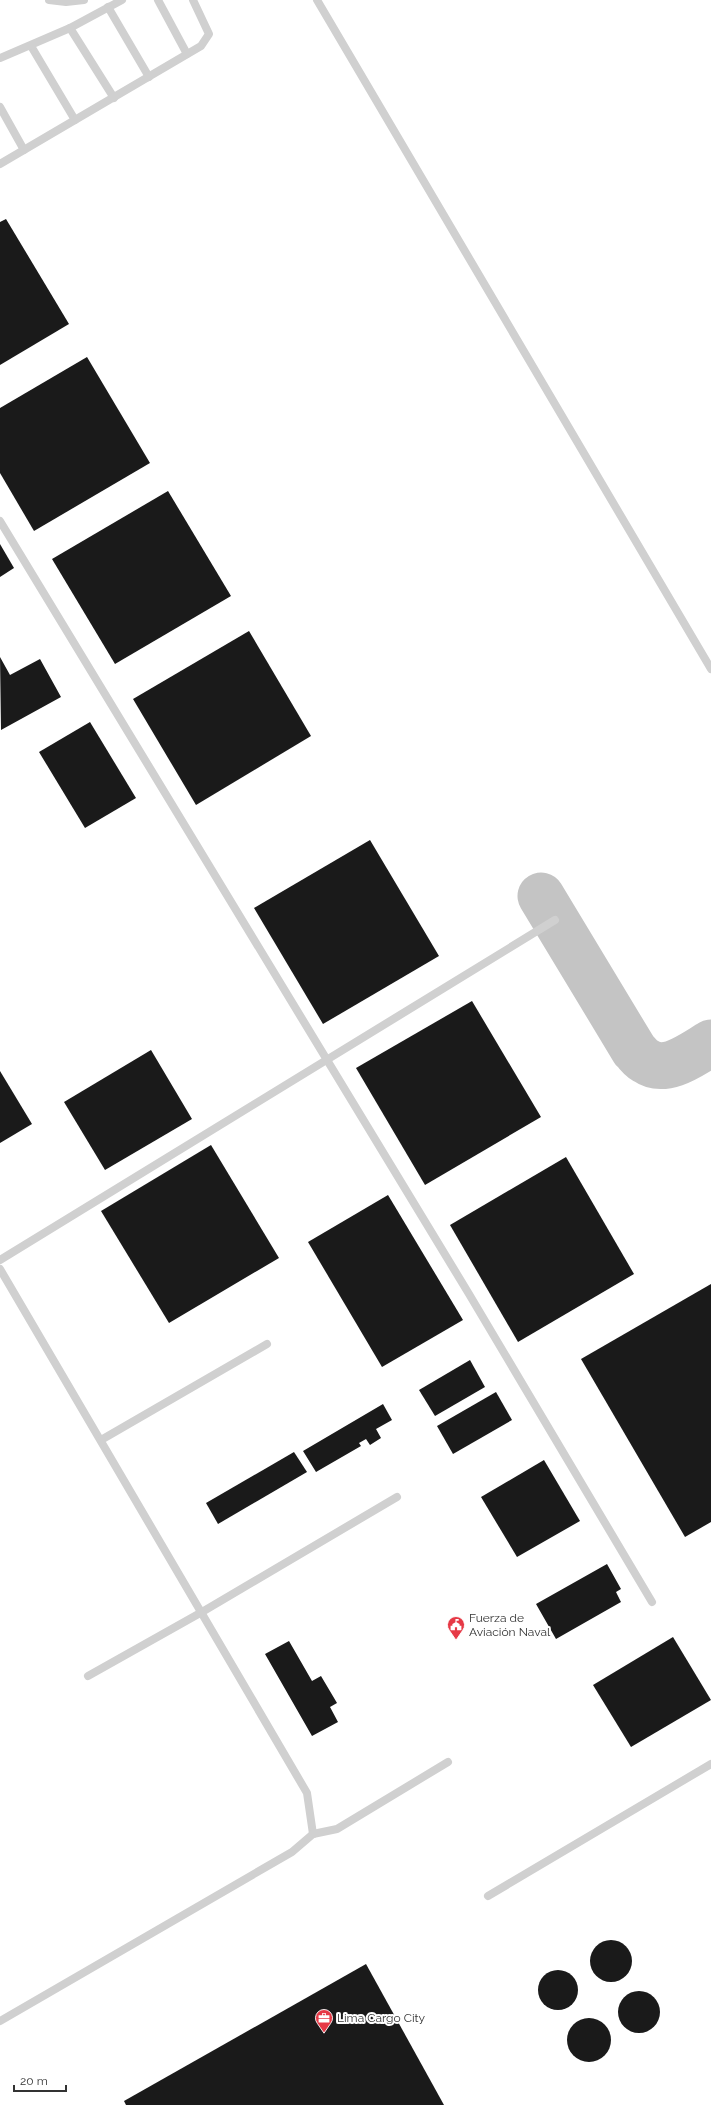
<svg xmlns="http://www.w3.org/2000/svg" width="711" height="2105" viewBox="0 0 711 2105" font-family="Raleway,sans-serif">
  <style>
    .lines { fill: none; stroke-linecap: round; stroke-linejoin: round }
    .taxiway { stroke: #c4c4c4; stroke-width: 47 }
    .building { fill: #1a1a1a }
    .service { stroke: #d0d0d0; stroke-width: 8 }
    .labels { text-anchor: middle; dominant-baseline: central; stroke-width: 4; stroke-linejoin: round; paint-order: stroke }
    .poi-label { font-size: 12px; fill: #333; stroke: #fff; text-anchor: start }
  </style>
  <rect width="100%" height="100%" fill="#fff"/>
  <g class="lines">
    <path class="taxiway" d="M541,896l93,154c4,4 7,9 12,11 20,14 48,-8 65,-18"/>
  </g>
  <g class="building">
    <polygon points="6,219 69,324 0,365 0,222"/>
    <polygon points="87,357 150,463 34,531 0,473 0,408"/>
    <polygon points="168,491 231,596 115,664 52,559"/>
    <polygon points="0,544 14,568 0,577"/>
    <polygon points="249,631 311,736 196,805 133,699"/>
    <polygon points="0,657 10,675 40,659 61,697 1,730"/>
    <polygon points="90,722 136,798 85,828 39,752"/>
    <polygon points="370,840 439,956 323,1024 254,908"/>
    <polygon points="472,1001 541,1117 425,1185 356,1068"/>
    <polygon points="151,1050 192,1119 105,1170 64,1102"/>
    <polygon points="0,1071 32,1124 0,1143"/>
    <polygon points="211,1145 279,1258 169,1323 101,1211"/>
    <polygon points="566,1157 634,1274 518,1342 450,1225"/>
    <polygon points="388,1195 463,1320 382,1367 308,1242"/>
    <polygon points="711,1284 711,1522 685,1537 581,1359"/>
    <polygon points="470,1360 485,1387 435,1416 419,1390"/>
    <polygon points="496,1392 512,1420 453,1454 437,1426"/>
    <polygon points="383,1404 392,1420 376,1429 381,1438 370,1445 366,1439 359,1443 361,1446 316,1472 303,1451"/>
    <polygon points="294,1452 307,1472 218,1524 206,1503"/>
    <polygon points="544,1460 580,1521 517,1557 481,1497"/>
    <polygon points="607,1564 621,1589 616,1592 621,1602 556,1639 536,1604"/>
    <polygon points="673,1637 711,1700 631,1747 593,1685"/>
    <polygon points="289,1641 312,1681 321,1676 337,1703 330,1707 338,1722 312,1736 265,1654"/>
    <circle cx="611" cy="1961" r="21"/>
    <polygon points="366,1964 444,2105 126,2105 124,2101"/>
    <circle cx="558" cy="1990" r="20"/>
    <circle cx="639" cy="2012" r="21"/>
    <circle cx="589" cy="2040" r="22"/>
  </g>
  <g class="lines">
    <g class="service">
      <polyline points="49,0 66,2 84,0"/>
      <polyline points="158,0 187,54"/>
      <polyline points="317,0 711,669"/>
      <polyline points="108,7 149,77"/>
      <polyline points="70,28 114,98"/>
      <polyline points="31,46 75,120"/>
      <polyline points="0,58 70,28 122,0"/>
      <polyline points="0,107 24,150"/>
      <polyline points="0,164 201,46 209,34 193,0"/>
      <polyline points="0,521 469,1294 652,1602"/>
      <polyline points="0,1260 555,920"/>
      <polyline points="0,1269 307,1793 313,1834"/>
      <polyline points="101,1440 267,1344"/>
      <polyline points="88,1676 202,1612 397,1497"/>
      <polyline points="488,1896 711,1764"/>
      <polyline points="0,2021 292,1852 313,1834 337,1829 448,1762"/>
    </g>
  </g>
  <defs>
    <symbol id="civic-pin" viewBox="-11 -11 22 30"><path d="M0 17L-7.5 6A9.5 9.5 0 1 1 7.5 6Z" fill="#e63946" stroke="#fff"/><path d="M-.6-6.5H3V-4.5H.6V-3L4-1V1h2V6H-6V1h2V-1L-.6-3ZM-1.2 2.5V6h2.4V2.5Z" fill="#fff"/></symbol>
    <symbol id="office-pin" viewBox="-11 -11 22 30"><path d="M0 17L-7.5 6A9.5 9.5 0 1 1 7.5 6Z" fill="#e63946" stroke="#fff"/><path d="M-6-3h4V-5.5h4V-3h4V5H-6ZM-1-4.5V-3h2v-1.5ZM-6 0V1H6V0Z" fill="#fff"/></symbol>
  </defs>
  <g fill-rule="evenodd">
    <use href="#civic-pin" x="446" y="1615" width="20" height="27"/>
    <use href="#office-pin" x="314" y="2008" width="20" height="27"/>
  </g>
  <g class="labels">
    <g class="poi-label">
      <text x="469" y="1618">Fuerza de<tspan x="469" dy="14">Aviación Naval</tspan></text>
      <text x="337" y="2018">Lima Cargo City</text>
    </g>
  </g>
  <path d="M14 2085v6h52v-6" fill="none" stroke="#333333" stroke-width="2"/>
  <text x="20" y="2085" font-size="12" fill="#333333" stroke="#ffffff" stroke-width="3" paint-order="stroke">20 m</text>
</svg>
